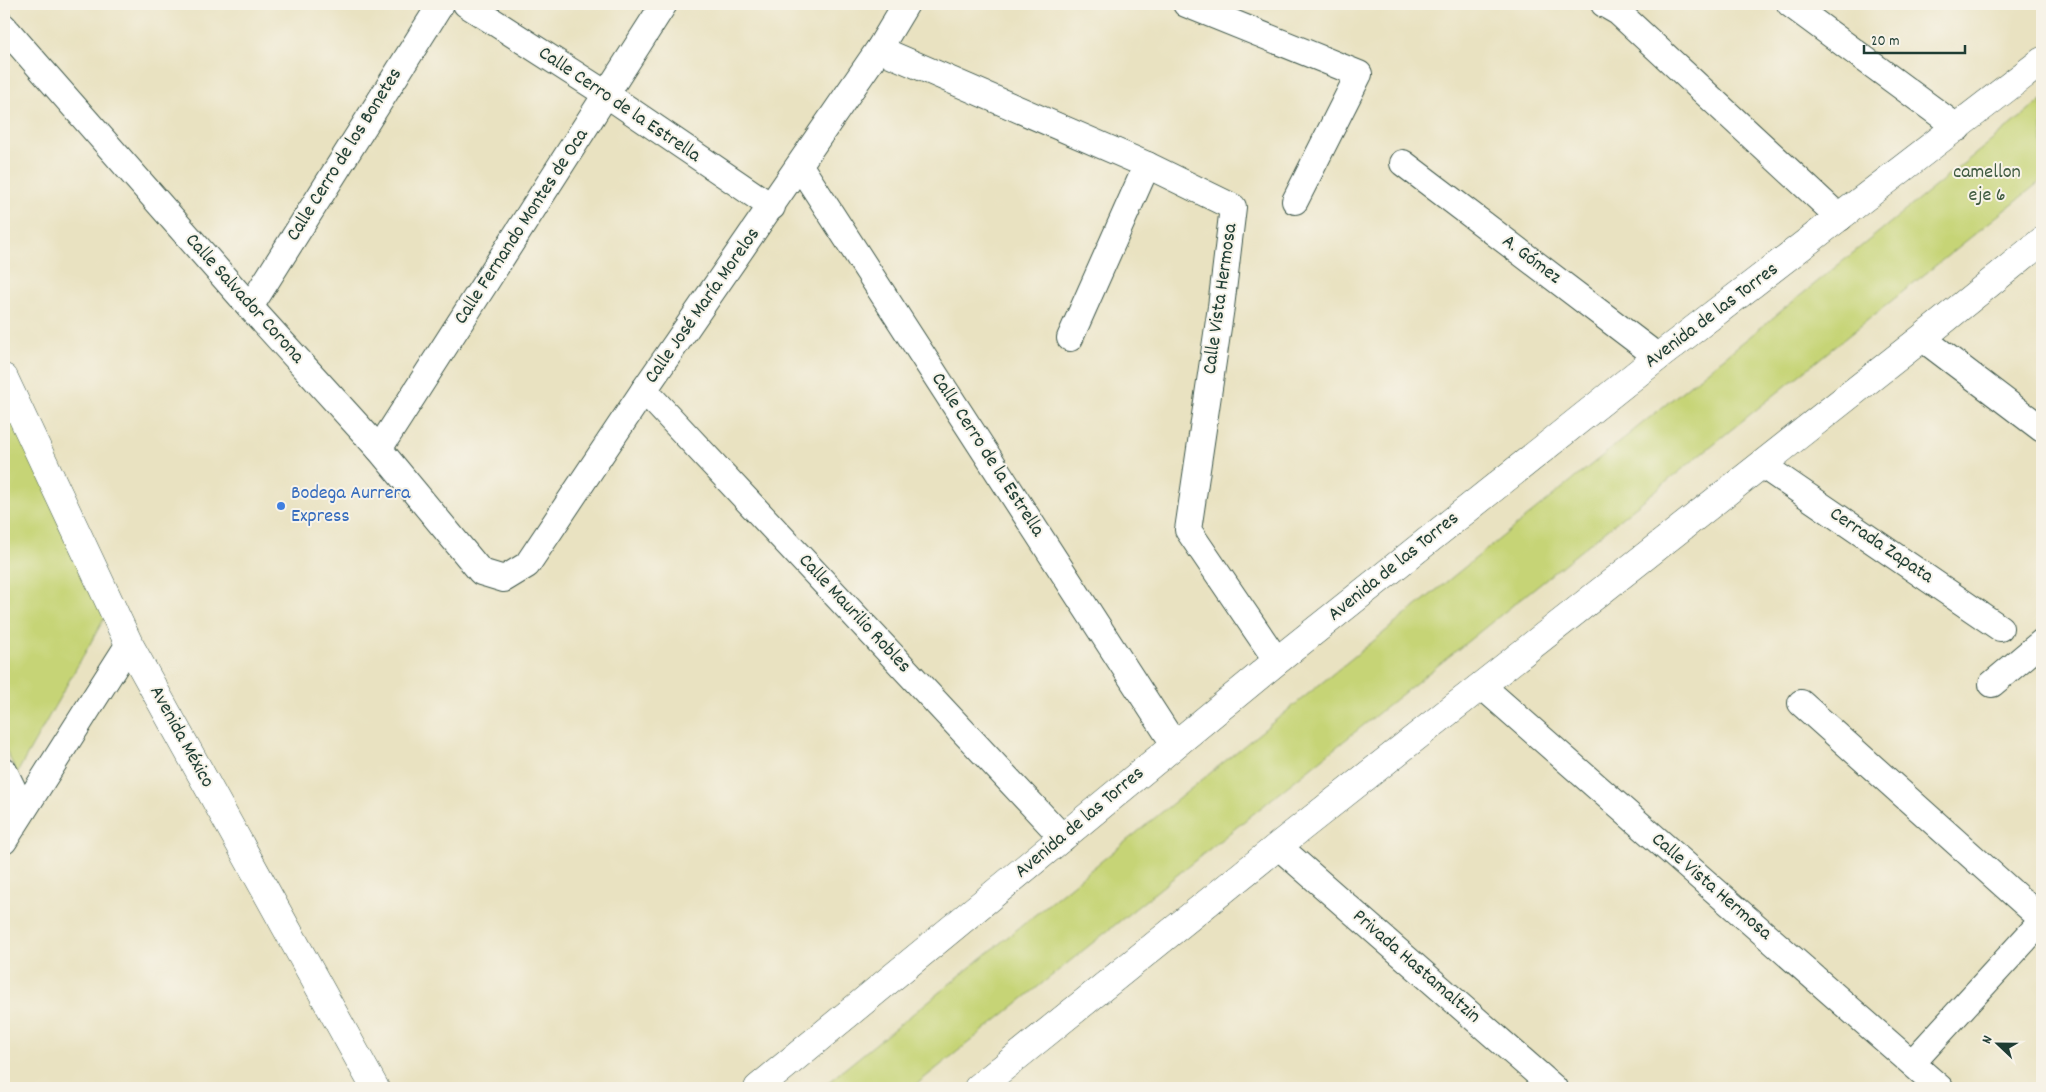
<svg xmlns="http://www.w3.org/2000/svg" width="2046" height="1092" viewBox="0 0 2046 1092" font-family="Dekko,sans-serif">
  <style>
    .green { fill: #c6d476; stroke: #728855 }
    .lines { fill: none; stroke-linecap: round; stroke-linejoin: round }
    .street-casing { stroke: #3d5649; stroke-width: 28 }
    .secondary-casing { stroke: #3d5649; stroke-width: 29 }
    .primary-casing { stroke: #3d5649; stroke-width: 29 }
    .street { stroke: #fff; stroke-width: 26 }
    .secondary { stroke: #fff; stroke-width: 28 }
    .primary { stroke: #fff; stroke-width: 28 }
    .shop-dot { fill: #3f7fe0; stroke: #f7f3e8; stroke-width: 2 }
    .labels { text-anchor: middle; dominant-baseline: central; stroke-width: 4; stroke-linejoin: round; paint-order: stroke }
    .street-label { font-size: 20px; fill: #1f3d34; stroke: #f7f3e8 }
    .park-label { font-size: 20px; fill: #405b41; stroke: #f7f3e8 }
    .shop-label { font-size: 20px; fill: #366cbe; stroke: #f7f3e8; text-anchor: start }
  </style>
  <rect width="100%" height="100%" fill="#f7f3e8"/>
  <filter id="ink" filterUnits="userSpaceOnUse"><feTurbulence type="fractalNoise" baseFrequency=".02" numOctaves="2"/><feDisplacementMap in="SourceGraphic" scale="10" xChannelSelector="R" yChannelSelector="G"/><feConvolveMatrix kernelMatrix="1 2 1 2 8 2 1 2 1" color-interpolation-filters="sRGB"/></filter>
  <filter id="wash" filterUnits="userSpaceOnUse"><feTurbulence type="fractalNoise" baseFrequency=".0096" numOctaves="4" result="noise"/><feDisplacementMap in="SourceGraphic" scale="20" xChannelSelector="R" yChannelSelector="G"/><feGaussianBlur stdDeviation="1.12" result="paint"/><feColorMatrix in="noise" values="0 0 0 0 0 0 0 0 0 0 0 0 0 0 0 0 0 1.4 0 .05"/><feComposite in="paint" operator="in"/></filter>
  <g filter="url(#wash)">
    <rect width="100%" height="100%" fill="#e9e2c1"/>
    <g class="green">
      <polygon points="2042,100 2042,180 912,1088 821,1088"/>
      <polygon points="4,384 113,603 17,773 4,746"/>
    </g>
  </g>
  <g filter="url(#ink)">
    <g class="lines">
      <defs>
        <g id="street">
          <polyline points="466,4 606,94 772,207"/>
          <polyline points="1186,4 1359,74 1295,201"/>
          <polyline points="1604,4 1618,12 1840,218"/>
          <polyline points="1790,4 1958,128"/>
          <polyline points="4,27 250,307 379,449 481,572 504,579 527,565 644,390 879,49 906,4"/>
          <polyline points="879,49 1147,165 1233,207 1221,307 1188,530 1277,661"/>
          <polyline points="1403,163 1658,357"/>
          <polyline points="800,166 1174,744"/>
          <polyline points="250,307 441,4"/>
          <polyline points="1070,338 1147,165"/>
          <polyline points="1922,338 2042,429"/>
          <polyline points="644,390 1063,838"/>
          <polyline points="379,449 664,4"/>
          <polyline points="1762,465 2000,628"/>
          <polyline points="1992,684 2042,642"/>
          <polyline points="1482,686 1940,1088"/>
          <polyline points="1801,703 2042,919"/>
          <polyline points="4,771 23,810"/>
          <polyline points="4,841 129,644"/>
          <polyline points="1278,846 1554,1088"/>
          <polyline points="1912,1063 2042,921"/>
        </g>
        <polyline id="secondary" points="4,378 129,644 375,1088"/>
        <g id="primary">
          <polyline points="758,1088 1277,661 1658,357 2042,61"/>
          <polyline points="978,1088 1278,846 1922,338 2042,241"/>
        </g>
      </defs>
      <use href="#street" class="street-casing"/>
      <use href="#secondary" class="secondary-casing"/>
      <use href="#primary" class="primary-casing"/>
      <use href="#street" class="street"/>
      <use href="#secondary" class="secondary"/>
      <use href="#primary" class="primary"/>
    </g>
  </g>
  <circle class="shop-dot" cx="281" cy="506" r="5"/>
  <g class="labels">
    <g class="street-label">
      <text transform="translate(619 105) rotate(34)">Calle Cerro de la Estrella</text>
      <text transform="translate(345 155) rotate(-58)">Calle Cerro de los Bonetes</text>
      <text transform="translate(522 227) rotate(-57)">Calle Fernando Montes de Oca</text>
      <text transform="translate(1531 260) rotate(37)">A. Gómez</text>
      <text transform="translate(244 299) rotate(48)">Calle Salvador Corona</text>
      <text transform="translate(1221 299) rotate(-82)">Calle Vista Hermosa</text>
      <text transform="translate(703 306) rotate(-55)">Calle José María Morelos</text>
      <text transform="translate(1712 316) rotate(-37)">Avenida de las Torres</text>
      <text transform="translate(987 455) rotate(57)">Calle Cerro de la Estrella</text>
      <text transform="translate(1881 546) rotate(34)">Cerrada Zapata</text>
      <text transform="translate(1394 567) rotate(-39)">Avenida de las Torres</text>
      <text transform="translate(854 614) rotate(47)">Calle Maurilio Robles</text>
      <text transform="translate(181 737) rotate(61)">Avenida México</text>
      <text transform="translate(1080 823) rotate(-40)">Avenida de las Torres</text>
      <text transform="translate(1711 887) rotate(41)">Calle Vista Hermosa</text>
      <text transform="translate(1416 967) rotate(41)">Privada Hastamaltzin</text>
    </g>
    <g class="park-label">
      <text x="1987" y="173">camellon<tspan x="1987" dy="23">eje 6</tspan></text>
    </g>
    <g class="shop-label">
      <text x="291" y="494">Bodega Aurrera<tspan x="291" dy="23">Express</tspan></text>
    </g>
  </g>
  <rect width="2046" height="1092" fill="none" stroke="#f7f3e8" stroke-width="20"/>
  <g transform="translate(1998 1044) rotate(292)" stroke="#f7f3e8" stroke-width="4" paint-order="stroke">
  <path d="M0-4L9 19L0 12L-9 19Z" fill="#1f3d34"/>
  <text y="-8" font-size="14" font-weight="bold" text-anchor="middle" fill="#1f3d34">N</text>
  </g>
  <path d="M1864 45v8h101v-8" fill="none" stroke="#1f3d34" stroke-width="2.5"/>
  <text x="1871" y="45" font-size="15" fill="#1f3d34" stroke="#f7f3e8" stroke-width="4" paint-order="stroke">20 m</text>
</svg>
